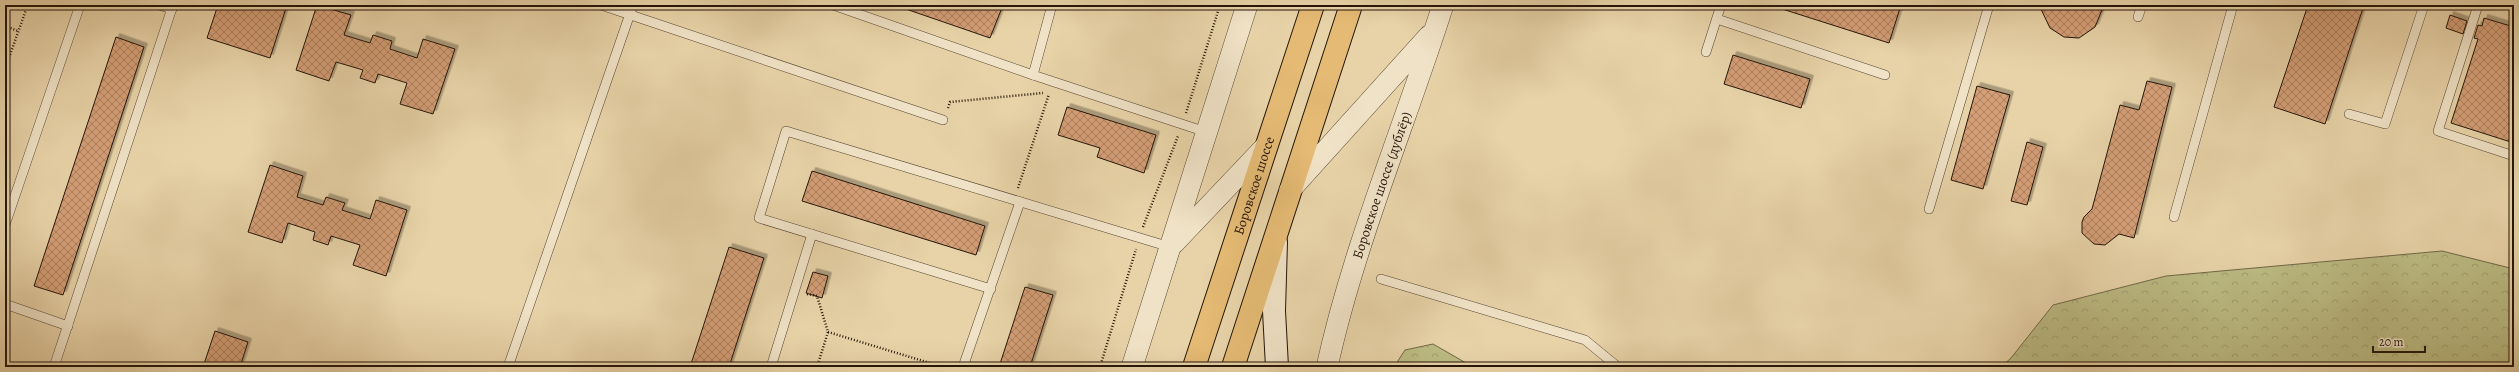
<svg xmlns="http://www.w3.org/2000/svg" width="2519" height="372" viewBox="0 0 2519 372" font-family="Alegreya,serif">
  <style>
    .forest { fill: url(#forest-crowns); stroke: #706846 }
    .building { fill: url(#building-cross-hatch); stroke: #241509; filter: url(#shadow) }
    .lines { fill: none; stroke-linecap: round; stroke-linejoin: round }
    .service-casing { stroke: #554431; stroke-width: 10 }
    .tertiary-casing { stroke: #554431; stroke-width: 22 }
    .secondary-casing { stroke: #241509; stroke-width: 24 }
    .primary-casing { stroke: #241509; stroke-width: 24 }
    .path { stroke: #241509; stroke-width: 2.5; stroke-dasharray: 1 2; stroke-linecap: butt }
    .service { stroke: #f0e2c6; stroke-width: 9 }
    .tertiary { stroke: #f0e2c6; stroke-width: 21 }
    .secondary { stroke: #f0e2c6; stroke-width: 22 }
    .primary { stroke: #e4ba74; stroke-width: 22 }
    .labels { text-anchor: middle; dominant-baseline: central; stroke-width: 3.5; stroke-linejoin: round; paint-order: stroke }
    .street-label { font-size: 14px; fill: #241509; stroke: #f0e2c6 }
  </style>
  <defs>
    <pattern id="forest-crowns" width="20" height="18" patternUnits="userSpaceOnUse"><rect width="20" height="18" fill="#bcbb83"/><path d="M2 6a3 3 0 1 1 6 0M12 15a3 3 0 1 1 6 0" fill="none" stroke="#a1a070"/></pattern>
    <pattern id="building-cross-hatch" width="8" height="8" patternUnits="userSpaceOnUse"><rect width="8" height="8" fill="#d49e76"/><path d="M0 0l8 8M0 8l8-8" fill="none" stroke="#ac805f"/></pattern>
    <filter id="shadow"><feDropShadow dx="3.5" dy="-3.5" stdDeviation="0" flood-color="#0004"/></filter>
  </defs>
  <rect width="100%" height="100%" fill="#e8d3a8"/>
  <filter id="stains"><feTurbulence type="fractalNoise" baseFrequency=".005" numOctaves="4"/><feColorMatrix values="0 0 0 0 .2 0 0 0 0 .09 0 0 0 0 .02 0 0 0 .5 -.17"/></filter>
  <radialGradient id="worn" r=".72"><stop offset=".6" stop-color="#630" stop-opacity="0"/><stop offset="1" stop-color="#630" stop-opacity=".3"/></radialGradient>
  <g class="forest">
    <polygon points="2442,251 2514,269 2514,367 2001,367 2011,358 2053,305 2166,276"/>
    <polygon points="1433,344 1473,367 1394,367 1405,350"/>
  </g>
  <g class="building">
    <polygon points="218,5 287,5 270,58 207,38"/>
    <polygon points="317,5 351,15 344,35 370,43 373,35 392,41 390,49 417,58 423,39 455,49 433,114 400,104 407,83 378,74 375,83 360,78 363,70 336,62 329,81 296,70"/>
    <polygon points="900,5 1003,5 990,38 900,7"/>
    <polygon points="1780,5 1901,5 1889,43 1779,8"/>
    <polygon points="2039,5 2104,5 2095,27 2079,38 2064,37 2050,28"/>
    <polygon points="2308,5 2364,5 2325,124 2274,107"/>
    <polygon points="2450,15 2467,21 2463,34 2446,28"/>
    <polygon points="2484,18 2514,27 2514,143 2451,123 2478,39 2474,38 2478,25 2482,26"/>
    <polygon points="116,37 144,47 63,295 34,286"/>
    <polygon points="1733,55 1810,79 1801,108 1724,84"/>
    <polygon points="2147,81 2172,87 2134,238 2119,234 2105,245 2094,244 2082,233 2082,222 2084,217 2092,209 2120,105 2139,110"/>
    <polygon points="1977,86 2010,95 1983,189 1951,180"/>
    <polygon points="1067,107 1156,135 1144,173 1097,157 1100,148 1058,135"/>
    <polygon points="2027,142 2043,147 2027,205 2011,201"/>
    <polygon points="270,165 303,176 297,197 323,205 326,197 345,203 342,210 370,219 376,200 407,210 386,276 353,265 360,245 331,236 328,245 313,240 315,232 288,223 282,243 248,232"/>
    <polygon points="812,171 985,226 976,255 802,201"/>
    <polygon points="729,247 764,258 729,367 690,367"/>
    <polygon points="813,272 828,276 822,298 806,293"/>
    <polygon points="1025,287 1053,295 1030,367 999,367"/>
    <polygon points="215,331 248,342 240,367 203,367"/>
  </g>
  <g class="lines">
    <defs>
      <g id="service">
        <polyline points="159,5 172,9"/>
        <polyline points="601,5 943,120"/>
        <polyline points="833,5 1033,75"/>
        <polyline points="1052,5 1033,75 1206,132"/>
        <polyline points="2478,5 2438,131 2514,156"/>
        <polyline points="2138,17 2142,5"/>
        <polyline points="1717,19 1885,75"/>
        <polyline points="1706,52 1721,5"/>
        <polyline points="2349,114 2385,124 2424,5"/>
        <polyline points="1929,209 1989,5"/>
        <polyline points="2174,217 2233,5"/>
        <polyline points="5,225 80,5"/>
        <polyline points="1381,279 1585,340 1618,367"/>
        <polyline points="991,289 759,218 786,131 1170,247"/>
        <polyline points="5,304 68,326"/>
        <polyline points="54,367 173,5"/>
        <polyline points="508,367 633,5"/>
        <polyline points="771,367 812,234"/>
        <polyline points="963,367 1020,202"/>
      </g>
      <g id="tertiary">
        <polyline points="1290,190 1429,36"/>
        <polyline points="1174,243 1267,145"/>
        <polyline points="1132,367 1247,5"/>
        <path id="s1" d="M1327,367c27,-123 78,-242 116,-362"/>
      </g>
      <polyline id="secondary" points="1276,242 1274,311 1277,367"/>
      <g id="primary">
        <path id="s2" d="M1194,367l119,-362"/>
        <polyline points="1233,367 1351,5"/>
      </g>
    </defs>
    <use href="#service" class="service-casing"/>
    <use href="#tertiary" class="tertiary-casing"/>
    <use href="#secondary" class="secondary-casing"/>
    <use href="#primary" class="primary-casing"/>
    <g class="path">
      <polyline points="5,26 18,31"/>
      <polyline points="5,69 27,7"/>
      <polyline points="948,108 950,102 1043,93"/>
      <polyline points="1186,113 1220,5"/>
      <polyline points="1018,188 1049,94"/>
      <polyline points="1143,227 1178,136"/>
      <polyline points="807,294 817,296 828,332 817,367"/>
      <polyline points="828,332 943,367"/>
      <polyline points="1100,367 1136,249"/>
    </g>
    <use href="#service" class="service"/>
    <use href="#tertiary" class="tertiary"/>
    <use href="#secondary" class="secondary"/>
    <use href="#primary" class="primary"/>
  </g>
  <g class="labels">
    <g class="street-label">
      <text stroke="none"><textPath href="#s1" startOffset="190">Боровское шоссе (дублёр)</textPath></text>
      <text stroke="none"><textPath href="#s2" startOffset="191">Боровское шоссе</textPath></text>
    </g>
  </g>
  <rect width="2519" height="372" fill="none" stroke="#e8d3a8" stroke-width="20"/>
  <rect x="6" y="6" width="2507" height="360" fill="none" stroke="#241509" stroke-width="2"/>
  <rect x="10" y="10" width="2499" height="352" fill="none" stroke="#241509"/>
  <path d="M2373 346v6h52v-6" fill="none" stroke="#241509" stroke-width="2"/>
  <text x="2379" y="346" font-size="12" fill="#241509" stroke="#f0e2c6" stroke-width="3" paint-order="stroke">20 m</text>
  <rect width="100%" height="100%" filter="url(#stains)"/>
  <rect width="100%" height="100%" fill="url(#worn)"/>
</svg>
